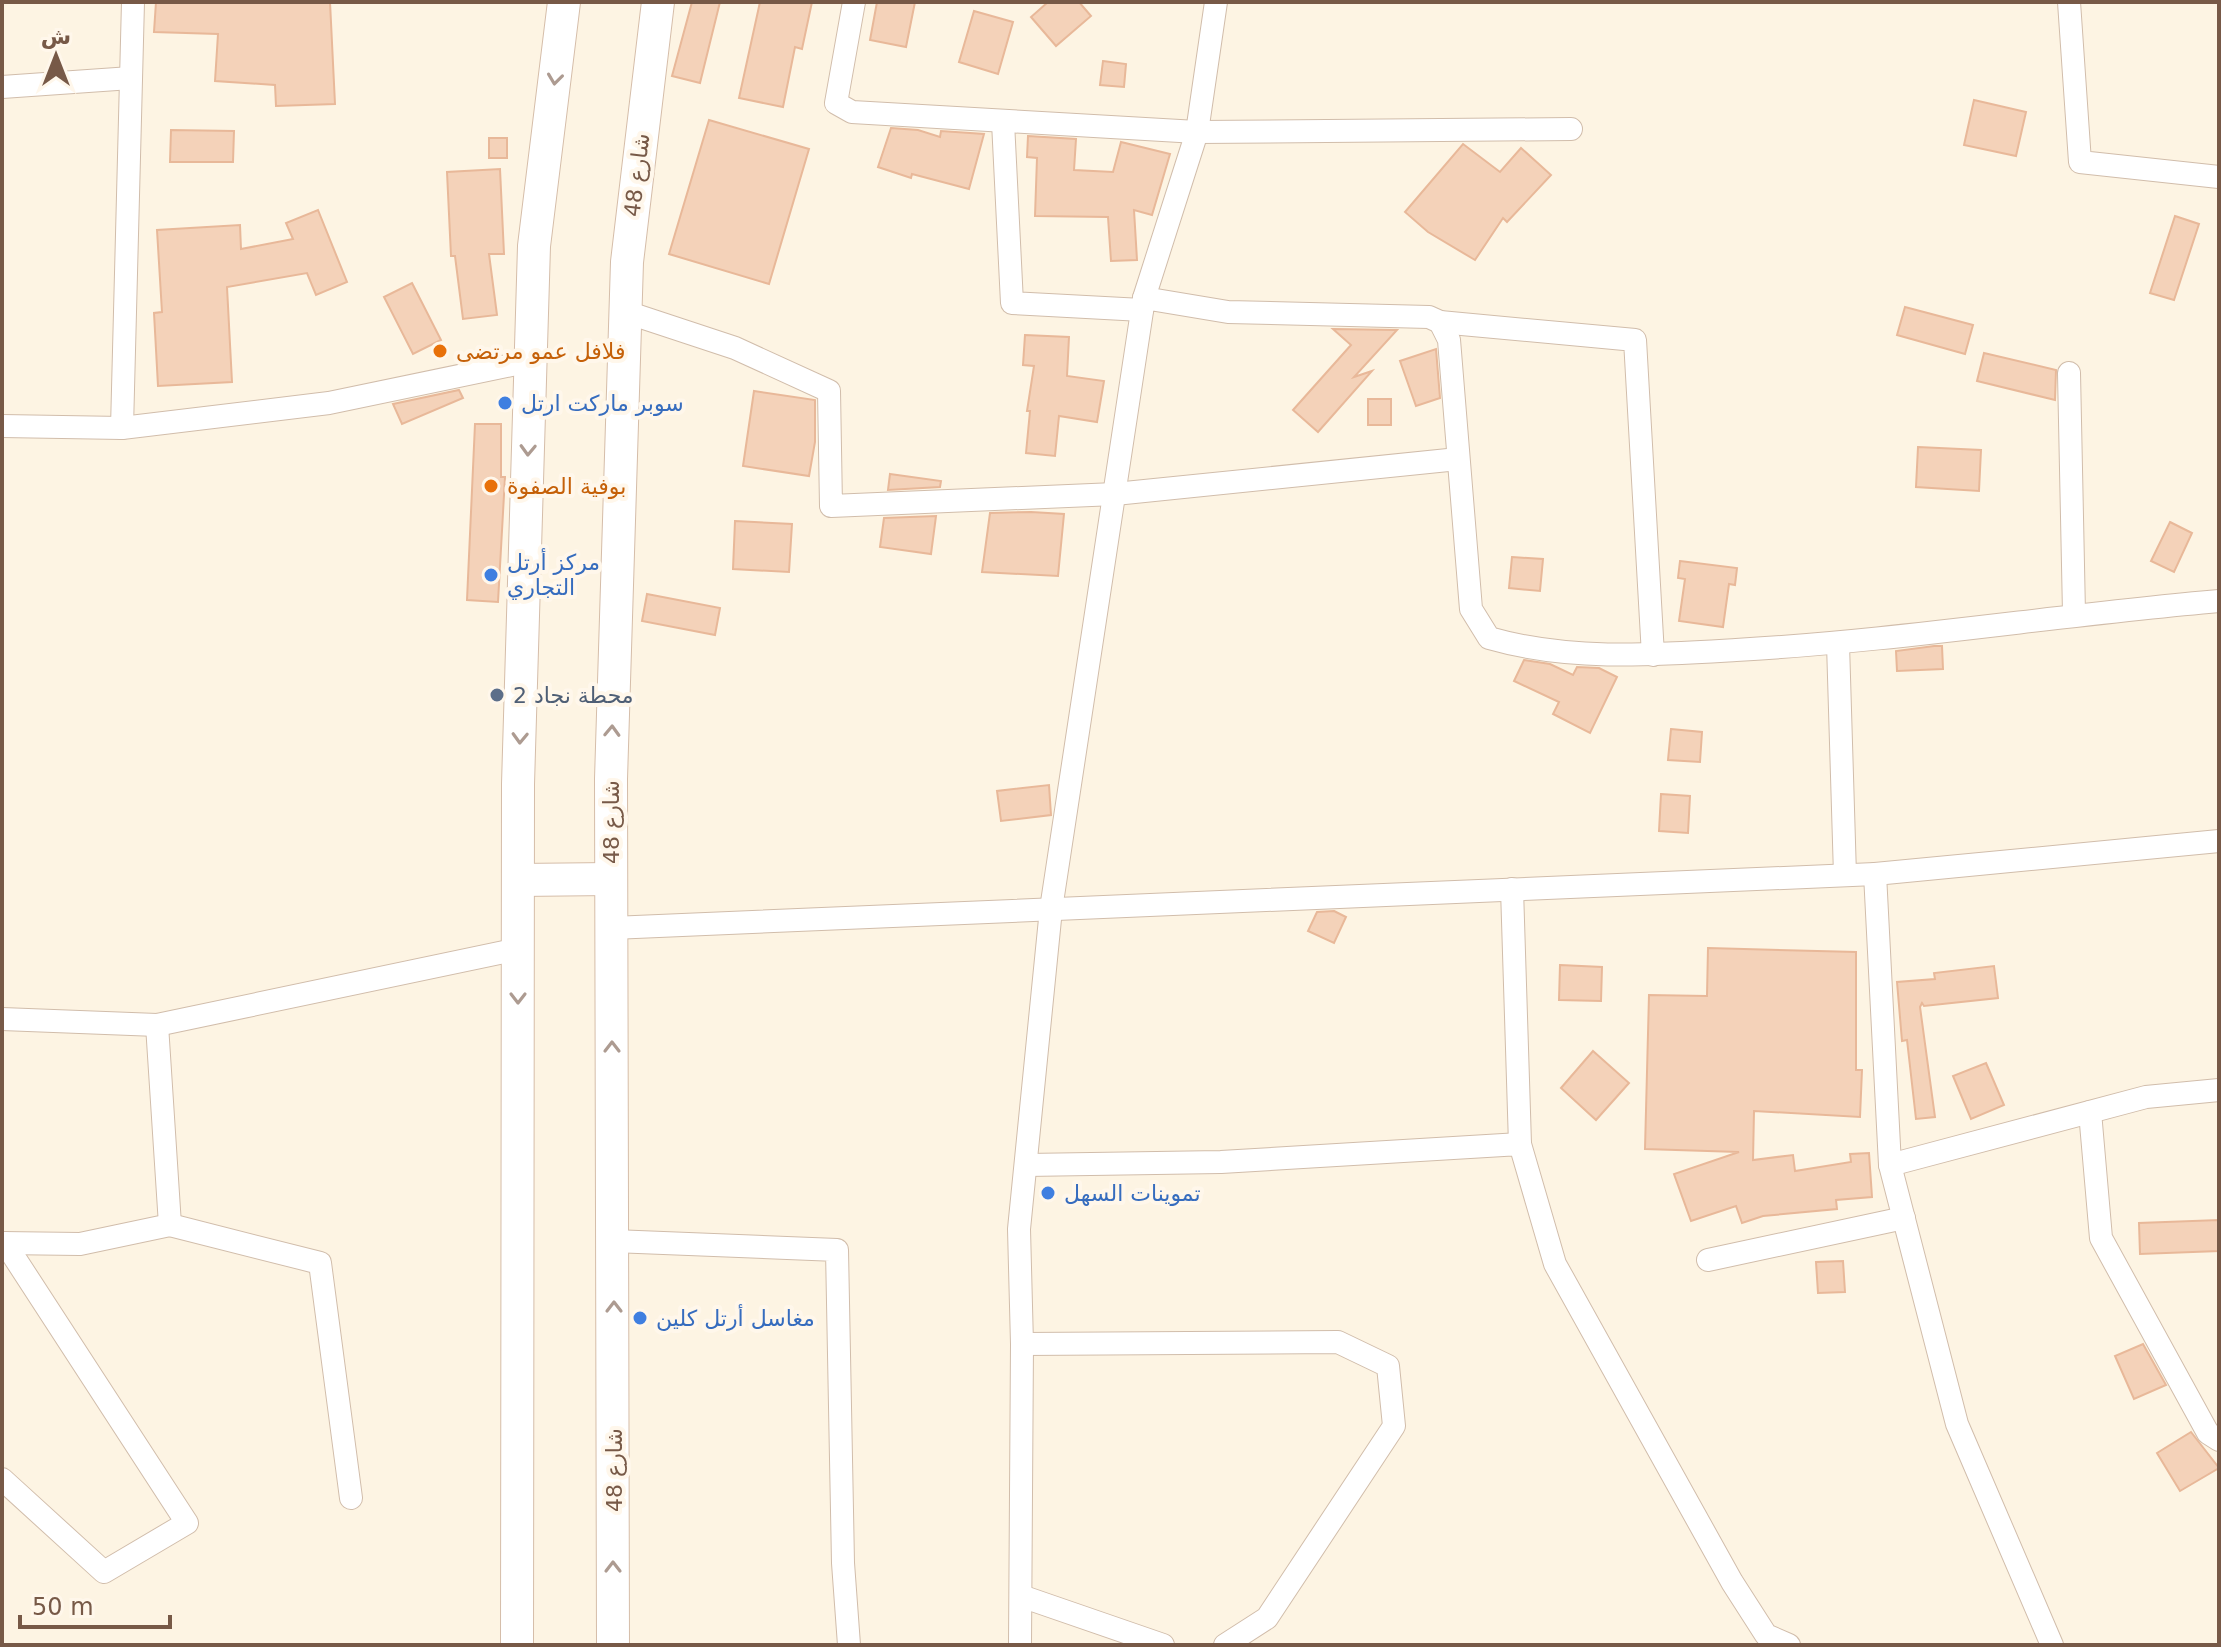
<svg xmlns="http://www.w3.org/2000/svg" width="2221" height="1647" viewBox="0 0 2221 1647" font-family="'DejaVu Sans','Noto Sans Arabic',sans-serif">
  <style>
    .building { fill: #f4d2b9; stroke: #e8b899; stroke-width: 2 }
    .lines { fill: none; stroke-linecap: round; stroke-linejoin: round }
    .minor-casing { stroke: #d1bdab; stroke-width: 24 }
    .secondary-casing { stroke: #d5bda9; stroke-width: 34 }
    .minor { stroke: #fff; stroke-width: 22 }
    .secondary { stroke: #fff; stroke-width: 32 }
    .oneway { stroke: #ad9b91 }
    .food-dot { fill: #e8710a; stroke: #fff7eb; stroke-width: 3 }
    .shop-dot { fill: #3f7fe0; stroke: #fff7eb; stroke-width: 3 }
    .service-dot { fill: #5c6f8a; stroke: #fff7eb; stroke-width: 3 }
    .labels { text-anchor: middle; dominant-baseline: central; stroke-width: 8; stroke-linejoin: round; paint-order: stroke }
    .street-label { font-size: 22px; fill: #775947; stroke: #fff7eb }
    .food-label { font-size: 22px; fill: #c56008; stroke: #fff7eb; text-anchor: start }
    .shop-label { font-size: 22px; fill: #366cbe; stroke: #fff7eb; text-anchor: start }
    .service-label { font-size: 22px; fill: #4e5e75; stroke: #fff7eb; text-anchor: start }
  </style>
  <rect width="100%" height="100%" fill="#fdf4e3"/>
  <g class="building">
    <polygon points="156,2 330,2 335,104 276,106 275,85 215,81 218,34 154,32"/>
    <polygon points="692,2 720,2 700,83 672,76"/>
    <polygon points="760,2 812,2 802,49 795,47 783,107 739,98"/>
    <polygon points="877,2 915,2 906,47 870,40"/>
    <polygon points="1048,2 1079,2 1091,16 1056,46 1031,17"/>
    <polygon points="974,11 1013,22 998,74 959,62"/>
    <polygon points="1103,61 1126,64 1124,87 1100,85"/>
    <polygon points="1974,100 2026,112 2016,156 1964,145"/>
    <polygon points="709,120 809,149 769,284 669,254"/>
    <polygon points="891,128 918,130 940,137 941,131 984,134 969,189 912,174 911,178 878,167"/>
    <polygon points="171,130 234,131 233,162 170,162"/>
    <polygon points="1028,136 1076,139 1074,170 1113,172 1121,142 1170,154 1152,215 1134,210 1137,260 1111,261 1108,217 1035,216 1037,158 1027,157"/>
    <rect x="489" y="138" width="18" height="20"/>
    <polygon points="1463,144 1500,172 1521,148 1551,175 1507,222 1503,218 1475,260 1428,232 1405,212"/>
    <polygon points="500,169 504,254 489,254 497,315 463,319 455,256 451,256 447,172"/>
    <polygon points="318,210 347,282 316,295 307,273 227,287 232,382 158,386 154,313 162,312 157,230 240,225 241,249 293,239 286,223"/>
    <polygon points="2175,216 2199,224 2174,300 2150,293"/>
    <polygon points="412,283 441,340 413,354 384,297"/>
    <polygon points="1905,307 1973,325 1965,354 1897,335"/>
    <polygon points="1333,329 1397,330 1354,377 1372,371 1318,432 1293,410 1351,345"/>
    <polygon points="1025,335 1069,337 1067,376 1104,381 1097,422 1059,416 1055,456 1026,453 1030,411 1027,411 1034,366 1023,365"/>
    <polygon points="1436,349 1440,398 1416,406 1400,361"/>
    <polygon points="1984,353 2056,370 2055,400 1977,381"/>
    <polygon points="459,390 463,398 402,424 393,404"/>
    <polygon points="754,391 815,400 815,442 809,476 743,466"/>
    <rect x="1368" y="399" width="23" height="26"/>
    <polygon points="475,424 501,424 501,477 505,477 498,602 467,600"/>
    <polygon points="1918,447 1981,450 1979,491 1916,487"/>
    <polygon points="890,474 941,481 940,487 888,490"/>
    <polygon points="1031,512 1064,514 1058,576 982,572 990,513"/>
    <polygon points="936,516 931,554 880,547 884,518"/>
    <polygon points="735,521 792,524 789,572 733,569"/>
    <polygon points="2170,522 2192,533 2174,572 2151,561"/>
    <polygon points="1512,557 1543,559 1540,591 1509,588"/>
    <polygon points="1680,561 1737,568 1735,585 1729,584 1723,627 1679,621 1685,579 1678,578"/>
    <polygon points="647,594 720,608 715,635 642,621"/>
    <polygon points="1934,646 1942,646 1943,669 1897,671 1896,651"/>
    <polygon points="1524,660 1550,664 1573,675 1577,667 1599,668 1617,677 1590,733 1553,714 1559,702 1514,681"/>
    <polygon points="1671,729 1702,732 1700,762 1668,760"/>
    <polygon points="1049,785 1051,815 1001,821 997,791"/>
    <polygon points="1661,794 1690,796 1688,833 1659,831"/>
    <polygon points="1334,911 1346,917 1334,943 1308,931 1317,912"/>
    <polygon points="1708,948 1856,952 1856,1070 1862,1070 1860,1117 1754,1111 1753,1160 1793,1155 1795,1171 1851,1162 1850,1154 1869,1153 1872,1197 1836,1200 1837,1209 1763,1216 1742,1223 1736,1206 1691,1221 1674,1174 1739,1152 1645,1149 1649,995 1707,996"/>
    <polygon points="1560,965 1602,967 1601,1001 1559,1000"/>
    <polygon points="1994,966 1998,998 1924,1006 1922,1003 1920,1007 1935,1117 1916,1119 1907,1040 1902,1041 1897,982 1935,979 1934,973"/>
    <polygon points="1593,1051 1629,1083 1596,1120 1561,1088"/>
    <polygon points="1986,1063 2004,1105 1971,1119 1953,1076"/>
    <polygon points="2219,1220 2219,1251 2140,1254 2139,1223"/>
    <polygon points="1843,1261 1845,1292 1818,1293 1816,1262"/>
    <polygon points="2143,1344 2166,1385 2134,1399 2115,1356"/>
    <polygon points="2191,1432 2219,1468 2180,1491 2157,1453"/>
  </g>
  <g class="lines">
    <defs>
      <g id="minor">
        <polyline points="854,2 836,103 852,112 1197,132 1571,129"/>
        <polyline points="2069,2 2080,162 2219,177"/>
        <polyline points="2,87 131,78"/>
        <polyline points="1003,122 1012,303 1142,310"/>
        <polyline points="1144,298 1197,132 1216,2"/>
        <polyline points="626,312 735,348 829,391 831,506 1115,494 1458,459"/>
        <path d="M1440,322l9,18 22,269 18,29c80,23 164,17 247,12 161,-9 322,-35 483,-49"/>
        <polyline points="2069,373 2074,613"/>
        <polyline points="2,426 122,428 329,403 531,361"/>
        <polyline points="122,428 133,2"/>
        <polyline points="1838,644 1845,875"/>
        <polyline points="1512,889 1520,1144"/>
        <polyline points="612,928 1875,874"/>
        <polyline points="2,1019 157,1025 518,949"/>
        <polyline points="2090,1112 2101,1238 2208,1433 2219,1440"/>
        <polyline points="1026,1165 1221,1162 1520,1144 1555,1264 1732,1582 1766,1635 1789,1645"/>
        <polyline points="1890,1165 2146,1097 2219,1090"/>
        <polyline points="170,1225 320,1263 351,1498"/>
        <polyline points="613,1241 837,1250 843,1563 849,1645"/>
        <polyline points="2,1243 80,1244 170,1225 157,1025"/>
        <polyline points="1708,1260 1904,1218"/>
        <polyline points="1022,1344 1338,1342 1388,1366 1394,1426 1267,1618 1225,1645"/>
        <polyline points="2,1479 104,1572 187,1523 5,1243"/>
        <polyline points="1021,1596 1163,1645"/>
        <polyline points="1020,1645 1022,1344 1019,1229 1051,909 1144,298 1228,312 1429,317 1440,322 1635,340 1653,655"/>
        <polyline points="2052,1645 1957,1424 1890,1165 1875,874 2219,841"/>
      </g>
      <g id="secondary">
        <polyline points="518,880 611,879"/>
        <polyline points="517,1645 518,784 534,246 564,2"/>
        <polyline points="613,1645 611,779 627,262 658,2"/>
      </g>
    </defs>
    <use href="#minor" class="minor-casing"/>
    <use href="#secondary" class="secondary-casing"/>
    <use href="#minor" class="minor"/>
    <use href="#secondary" class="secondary"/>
  </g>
  <defs><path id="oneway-chevron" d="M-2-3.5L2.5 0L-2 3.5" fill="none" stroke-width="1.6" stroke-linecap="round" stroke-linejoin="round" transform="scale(2)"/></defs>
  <g class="oneway">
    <use href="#oneway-chevron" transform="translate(555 79) rotate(97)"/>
    <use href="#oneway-chevron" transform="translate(528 450) rotate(92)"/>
    <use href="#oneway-chevron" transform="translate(612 731) rotate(-88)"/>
    <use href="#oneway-chevron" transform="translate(520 738) rotate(92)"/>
    <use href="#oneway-chevron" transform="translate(518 998) rotate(90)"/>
    <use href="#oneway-chevron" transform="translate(612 1047) rotate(-90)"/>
    <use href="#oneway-chevron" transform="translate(614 1307) rotate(-90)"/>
    <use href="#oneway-chevron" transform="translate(613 1567) rotate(-90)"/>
  </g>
  <g class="food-dot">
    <circle cx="440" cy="351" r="8"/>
    <circle cx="491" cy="486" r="8"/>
  </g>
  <g class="shop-dot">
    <circle cx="505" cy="403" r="8"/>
    <circle cx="491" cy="575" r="8"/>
    <circle cx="1048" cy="1193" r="8"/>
    <circle cx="640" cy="1318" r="8"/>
  </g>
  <circle class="service-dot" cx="497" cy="695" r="8"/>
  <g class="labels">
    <g class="street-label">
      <text transform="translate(637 175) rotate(-83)">شارع 48</text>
      <text transform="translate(611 822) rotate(-90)">شارع 48</text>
      <text transform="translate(614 1470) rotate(-90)">شارع 48</text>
    </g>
    <g class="food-label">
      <text x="456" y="351">فلافل عمو مرتضى</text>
      <text x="507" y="486">بوفية الصفوة</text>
    </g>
    <g class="shop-label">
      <text x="521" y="403">سوبر ماركت ارتل</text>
      <text x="507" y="562">مركز أرتل<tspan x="507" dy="25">التجاري</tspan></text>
      <text x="1064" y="1193">تموينات السهل</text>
      <text x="656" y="1318">مغاسل أرتل كلين</text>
    </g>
    <g class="service-label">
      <text x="513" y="695">محطة نجاد 2</text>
    </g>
  </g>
  <rect width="2221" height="1647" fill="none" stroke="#775947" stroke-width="8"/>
  <g transform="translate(56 56)" stroke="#fff7eb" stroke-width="6" paint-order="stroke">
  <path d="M0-6L14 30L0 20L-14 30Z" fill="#775947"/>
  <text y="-12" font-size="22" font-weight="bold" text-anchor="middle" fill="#775947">ش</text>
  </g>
  <path d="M20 1615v12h150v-12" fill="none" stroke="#775947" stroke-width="4"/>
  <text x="32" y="1615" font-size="24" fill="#775947" stroke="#fff7eb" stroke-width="6" paint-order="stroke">50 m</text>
</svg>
